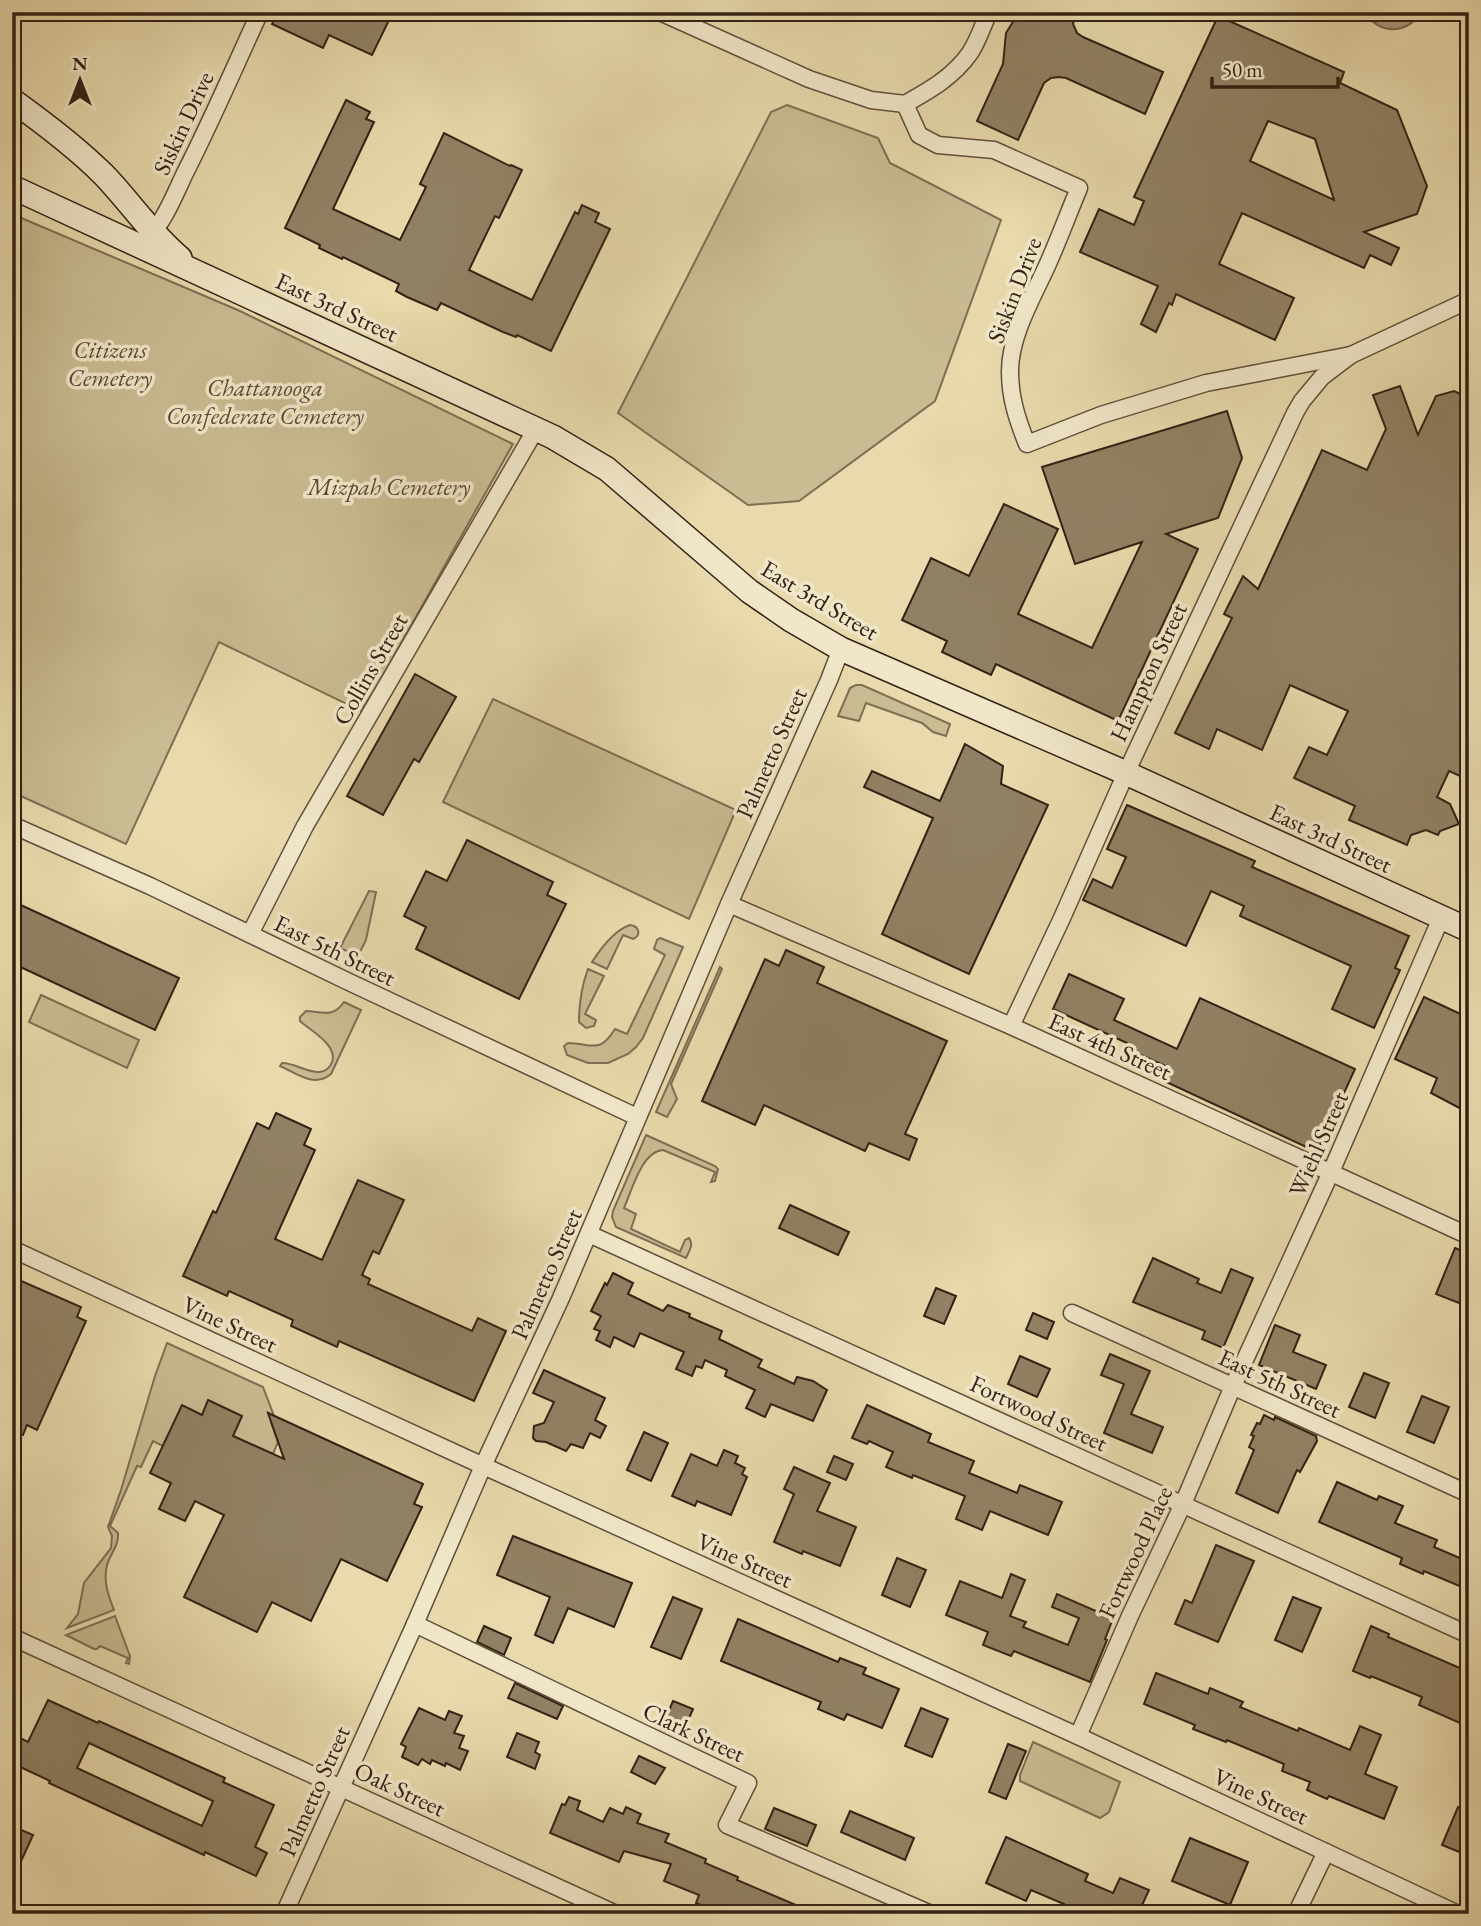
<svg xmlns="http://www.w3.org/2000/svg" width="1481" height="1926" viewBox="0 0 1481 1926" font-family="'EB Garamond',serif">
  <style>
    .green { fill: #c9bb92; stroke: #7e6e54; stroke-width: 2 }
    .water { fill: #aa9b79; stroke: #7a6a51; stroke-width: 2 }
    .building { fill: #918164; stroke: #332115; stroke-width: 2; fill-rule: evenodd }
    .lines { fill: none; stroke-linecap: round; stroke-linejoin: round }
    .street-casing { stroke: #604f3b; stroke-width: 19 }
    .secondary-casing { stroke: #332115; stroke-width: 26 }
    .street { stroke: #f0e7c9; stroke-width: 16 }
    .secondary { stroke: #f0e7c9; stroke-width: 23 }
    .labels { text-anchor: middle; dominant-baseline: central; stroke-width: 7; stroke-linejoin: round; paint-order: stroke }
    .street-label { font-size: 24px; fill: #332115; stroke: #f0e7c9 }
    .park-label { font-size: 24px; font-style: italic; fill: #584834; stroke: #f0e7c9 }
  </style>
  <rect width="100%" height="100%" fill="#e8daac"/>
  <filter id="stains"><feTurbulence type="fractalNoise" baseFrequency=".00286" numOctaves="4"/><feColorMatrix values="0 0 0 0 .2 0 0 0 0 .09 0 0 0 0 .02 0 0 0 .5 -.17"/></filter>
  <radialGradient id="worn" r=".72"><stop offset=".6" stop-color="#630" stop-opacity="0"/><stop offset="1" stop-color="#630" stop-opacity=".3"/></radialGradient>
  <g class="green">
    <polygon points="787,105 878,138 890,163 1001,220 935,401 799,501 748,505 618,413 771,112"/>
    <polygon points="12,214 240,311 513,444 376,688 361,711 219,642 126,844 12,792"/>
    <polygon points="856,685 862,685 950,724 946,736 933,732 922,723 866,703 859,721 838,716 850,688"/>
    <polygon points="493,699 736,810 689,919 443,802"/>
    <polygon points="369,891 376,892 366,940 358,956 340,948"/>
    <path d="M630,925c9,1 12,10 3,14l-10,-4 -16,34 -15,-7c9,-14 23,-32 38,-37z"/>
    <path d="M660,938l23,9 -40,91 -7,9 -8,7 -20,9h-20l-21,-8 -3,-9 4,-3c23,0 31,12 47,-14l12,5 38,-79 -11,-6 3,-9z"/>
    <polygon points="720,967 722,969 671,1084 677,1099 667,1117 656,1112"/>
    <path d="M588,969l16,7 -19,38 11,6 -2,6 -8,2 -7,-6c0,-18 3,-37 9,-53z"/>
    <polygon points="41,995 139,1040 127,1068 29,1022"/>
    <path d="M344,1002l17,8 -30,64c-17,14 -33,0 -51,-8l2,-3c13,0 25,10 38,9 6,-1 10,-4 12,-10 6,-17 -21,-31 -32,-41v-4l6,-6c17,1 27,7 38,-9z"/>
    <path d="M646,1135l69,31 3,3 -3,12 -4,1 4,-10 -52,-22c-21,1 -31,40 -39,58l12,6 -5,15 49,23 5,-12 4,-2c5,7 0,13 -3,20l-70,-31 -4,-10 1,-6z"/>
    <path d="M167,1343l96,44 11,29 -3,6 7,20 -5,12 -40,-18 -25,-35 -6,14 -20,-9 -19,40 -10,-5 -12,26 -4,-1 -27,60 8,7c1,13 -8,21 -11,32 -4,16 1,30 7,45l-47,18 11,-14 6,-31 27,-35 1,-12 -4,-9 13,-37 34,-114z"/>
    <polygon points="115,1616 130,1656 129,1664 126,1663 128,1658 100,1646 97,1649 94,1649 66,1635"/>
    <polygon points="1033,1742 1120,1782 1109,1812 1100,1818 1020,1781 1020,1775"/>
  </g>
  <path class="water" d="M1365,12h56c-13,23 -43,23 -56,0z"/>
  <g class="building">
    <polygon points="278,12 393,12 372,55 329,35 323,48 272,24"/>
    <polygon points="1019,12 1076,12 1073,24 1077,33 1083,37 1163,72 1145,114 1066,78 1059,77 1051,78 1044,83 1018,140 977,121 1003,64 1006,33"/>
    <path d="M1218,16l126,56 -4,11 57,27 30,76 -10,28 -53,18 35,16 -8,17 -21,-10 -6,13 -122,-55 -23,51 75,34 -19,42 -99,-46 -4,11 -3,-2 -13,29 -15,-8 17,-38 -78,-34 19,-43 35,16 10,-24 -10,-4zM1268,121l47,18 19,61 -84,-39z"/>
    <polygon points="346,100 370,112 366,119 374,122 333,209 400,240 426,187 420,184 444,133 510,166 511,165 522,170 499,218 495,216 469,270 532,300 575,212 578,214 582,205 599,213 595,222 610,229 551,351 517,335 516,337 503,332 441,303 437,310 407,297 396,291 399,284 343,257 342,259 319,248 320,245 285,228"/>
    <polygon points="1400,386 1418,435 1436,396 1454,391 1469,398 1469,780 1449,771 1437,797 1450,804 1459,824 1440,831 1438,835 1426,830 1411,835 1407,845 1349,820 1355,806 1294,778 1309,747 1327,755 1348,711 1290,685 1262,750 1217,729 1209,749 1175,733 1232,618 1224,614 1243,576 1258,589 1322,450 1367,470 1386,429 1373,395"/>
    <polygon points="1227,411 1242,458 1218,518 1166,534 1198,549 1118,721 996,664 991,675 942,652 947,641 902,620 931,558 969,576 1004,504 1058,529 1018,614 1092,648 1142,542 1075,564 1042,467"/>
    <polygon points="415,674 456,697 419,762 414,759 383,815 347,796"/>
    <polygon points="965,744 1003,766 1001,784 1048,805 969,974 882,934 933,818 864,787 872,771 940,801"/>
    <polygon points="1127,805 1255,861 1252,867 1409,936 1395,968 1400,970 1374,1028 1332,1009 1351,966 1240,916 1244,906 1211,891 1186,946 1083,900 1093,879 1112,888 1126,857 1107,849"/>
    <polygon points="467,840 553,882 547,895 566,904 519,999 416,949 426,927 404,916 426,871 447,881"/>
    <polygon points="12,901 179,978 155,1030 12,963"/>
    <polygon points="786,950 824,967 817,983 947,1041 905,1134 917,1139 909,1160 869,1143 865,1151 764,1105 755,1125 702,1101 765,959 779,966"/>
    <polygon points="1069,974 1124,999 1114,1020 1177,1049 1200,998 1355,1069 1317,1152 1162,1080 1168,1067 1125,1048 1127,1043 1053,1009"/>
    <polygon points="1424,997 1469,1018 1469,1046 1462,1060 1469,1062 1469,1113 1431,1093 1437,1078 1395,1059"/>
    <polygon points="276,1113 311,1129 304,1145 315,1150 275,1239 322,1260 358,1180 404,1200 379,1254 373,1251 362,1275 370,1279 368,1284 472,1331 478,1318 506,1331 474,1401 339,1341 337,1347 291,1326 293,1320 229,1291 227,1296 183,1276 213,1211 216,1213 257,1123 269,1129"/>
    <polygon points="790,1205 849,1232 838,1255 779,1228"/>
    <polygon points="1455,1248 1469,1254 1469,1280 1459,1303 1436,1294"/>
    <polygon points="1153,1258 1199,1279 1197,1283 1221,1293 1231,1269 1253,1278 1223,1348 1202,1339 1205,1331 1133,1302"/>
    <polygon points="613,1273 633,1283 628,1294 663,1311 668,1305 690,1314 689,1317 722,1331 719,1339 762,1360 758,1367 794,1384 797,1377 813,1381 827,1390 813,1421 771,1404 765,1417 746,1408 755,1390 725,1376 727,1370 705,1360 702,1368 696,1366 692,1376 676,1369 684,1352 640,1333 634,1347 614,1337 610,1347 596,1340 600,1331 594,1329 601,1316 591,1311 605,1283 607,1285"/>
    <polygon points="12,1277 81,1307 77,1317 86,1321 37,1430 27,1425 23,1435 12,1430"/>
    <polygon points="936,1288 956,1296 944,1324 924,1316"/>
    <polygon points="1033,1313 1054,1322 1047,1339 1026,1330"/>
    <polygon points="1275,1325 1300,1335 1293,1352 1326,1365 1316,1389 1259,1365"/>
    <polygon points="1110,1354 1150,1371 1131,1414 1163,1427 1152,1453 1104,1433 1124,1384 1101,1375"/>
    <polygon points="1020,1356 1050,1369 1037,1397 1008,1384"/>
    <polygon points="544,1370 605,1398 595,1420 606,1426 600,1438 590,1433 583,1448 571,1444 566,1451 546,1442 536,1441 533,1438 534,1426 544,1423 554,1402 533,1393"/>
    <polygon points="1364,1373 1389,1383 1375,1418 1349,1407"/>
    <polygon points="1422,1396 1449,1407 1434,1443 1407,1432"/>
    <polygon points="208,1400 242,1416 233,1436 284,1459 268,1413 423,1484 414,1504 422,1507 387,1581 341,1559 311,1621 272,1602 257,1632 184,1597 224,1515 195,1501 185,1521 159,1509 171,1483 150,1473 182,1405 202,1415"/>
    <polygon points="867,1405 931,1434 928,1442 974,1461 969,1473 1017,1493 1020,1485 1062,1502 1048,1535 990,1511 982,1530 956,1519 965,1496 913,1475 912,1478 886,1467 893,1452 869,1441 867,1444 852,1438"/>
    <polygon points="1264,1415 1274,1420 1275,1417 1316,1436 1317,1441 1300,1472 1297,1470 1278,1513 1236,1493 1254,1450 1249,1447 1254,1436 1251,1435 1257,1423 1260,1424"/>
    <polygon points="644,1432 668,1443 651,1481 627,1470"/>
    <polygon points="724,1450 738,1456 735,1463 745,1468 742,1474 747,1477 731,1515 697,1501 695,1506 672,1496 691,1454 717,1466"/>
    <polygon points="834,1456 853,1464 846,1480 827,1472"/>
    <polygon points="794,1467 830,1483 817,1511 856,1527 840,1566 803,1551 802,1554 774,1542 794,1494 784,1489"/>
    <polygon points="1337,1482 1377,1500 1379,1496 1403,1506 1395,1523 1437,1540 1434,1547 1469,1562 1469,1590 1424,1571 1423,1574 1400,1564 1402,1558 1319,1522"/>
    <polygon points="513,1536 632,1583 614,1627 568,1608 553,1643 535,1635 550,1597 497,1575"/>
    <polygon points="1216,1545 1254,1561 1218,1642 1175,1624 1185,1600 1192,1603"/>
    <polygon points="897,1558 926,1570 910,1607 882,1595"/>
    <polygon points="1011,1574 1025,1580 1010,1616 1026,1622 1023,1627 1068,1645 1079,1618 1052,1607 1057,1594 1098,1612 1098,1610 1114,1616 1105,1639 1107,1640 1090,1682 1014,1651 1011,1656 983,1645 988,1632 946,1615 960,1581 1002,1598"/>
    <polygon points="673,1597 702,1609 681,1659 651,1647"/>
    <polygon points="1293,1597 1321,1608 1302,1652 1275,1640"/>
    <polygon points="738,1619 838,1662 840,1658 866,1668 863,1674 899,1689 882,1728 847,1714 844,1720 818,1709 821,1702 721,1661"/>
    <polygon points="484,1626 511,1638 504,1655 477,1642"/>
    <polygon points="1371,1626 1389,1634 1388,1637 1469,1672 1469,1727 1419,1705 1422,1697 1371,1676 1370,1678 1353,1671"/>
    <polygon points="1156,1673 1208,1694 1210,1688 1243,1702 1240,1707 1298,1731 1299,1728 1350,1750 1360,1726 1381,1735 1365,1774 1397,1787 1384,1819 1329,1796 1327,1799 1307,1790 1310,1782 1282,1771 1284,1764 1227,1740 1226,1742 1193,1729 1195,1725 1144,1704"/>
    <polygon points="515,1683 563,1706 557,1719 508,1698"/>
    <path d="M48,1700l50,23 1,-2 126,57 -2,4 51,23 -19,42 12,6 -11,23 -51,-24 -1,3 -155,-72 1,-2 -38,-18v-29l16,8zM89,1743l124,58 -11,25 -125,-58z"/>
    <polygon points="673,1701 693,1709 681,1737 661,1729"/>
    <polygon points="419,1708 445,1720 449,1711 462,1716 454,1733 464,1736 459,1748 468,1751 460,1770 446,1763 445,1766 432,1760 430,1764 422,1759 418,1765 402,1757 406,1747 401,1744"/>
    <polygon points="921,1708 948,1719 932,1757 905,1746"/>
    <polygon points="517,1733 539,1742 535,1752 540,1755 535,1769 507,1757"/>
    <polygon points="1008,1744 1026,1751 1006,1799 989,1792"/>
    <polygon points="639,1756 665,1768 655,1784 631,1772"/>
    <polygon points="569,1797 580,1801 577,1810 603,1822 610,1808 623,1814 626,1807 641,1814 637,1823 669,1834 665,1842 706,1859 705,1863 738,1877 737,1880 817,1914 737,1914 725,1909 723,1914 696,1903 699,1895 664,1881 671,1864 624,1851 619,1862 550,1833 562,1804 565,1805"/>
    <polygon points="1458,1807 1469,1811 1469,1856 1442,1845"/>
    <polygon points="774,1808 816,1825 807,1846 765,1829"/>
    <polygon points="850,1811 914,1838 905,1860 841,1832"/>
    <polygon points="12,1826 33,1835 12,1881"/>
    <polygon points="1006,1837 1088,1874 1085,1881 1113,1893 1120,1878 1149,1890 1138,1914 1060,1914 1064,1904 1031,1890 1026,1901 986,1883"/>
    <polygon points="1190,1838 1248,1862 1230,1905 1172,1881"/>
  </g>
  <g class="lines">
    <defs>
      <g id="street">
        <polyline points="660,12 809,79 871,100 905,104"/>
        <path d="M989,12c-6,13 -11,29 -19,41 -17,24 -40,37 -65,51l14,31 19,10 56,5 85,38c-10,24 -19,48 -29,71 -14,33 -40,74 -40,112 0,27 7,48 17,73l74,-29 105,-32 145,-28"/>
        <path d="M148,238c17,-18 27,-44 37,-65 27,-53 50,-107 75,-161"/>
        <polyline points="12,825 150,886 349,982 637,1117"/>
        <polyline points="729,904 1011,1026 1469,1236"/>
        <polyline points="250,934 305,826 536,429"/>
        <polyline points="1011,1026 1062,918 1126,773 1295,413 1302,401 1322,377 1351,355 1469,300"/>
        <polyline points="589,1234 1469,1635"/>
        <polyline points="12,1249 466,1458 1078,1736 1458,1914"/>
        <polyline points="1072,1313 1469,1494"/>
        <polyline points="415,1624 748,1783 727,1825 931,1914"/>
        <polyline points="12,1637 616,1914"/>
        <polyline points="1078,1736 1130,1616 1183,1504 1233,1386 1331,1172 1441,918"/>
        <polyline points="284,1914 415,1624 483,1466 561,1298 729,904 829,680 841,649"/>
        <polyline points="1296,1914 1326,1852"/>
      </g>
      <g id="secondary">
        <path d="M12,100c32,23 64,47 92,75 26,27 47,59 76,83"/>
        <polyline points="12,187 553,437 607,469 749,591 791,620 841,649 1126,773 1469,930"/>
      </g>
    </defs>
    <use href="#street" class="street-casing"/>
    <use href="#secondary" class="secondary-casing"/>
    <use href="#street" class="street"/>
    <use href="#secondary" class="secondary"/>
  </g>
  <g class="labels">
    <g class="street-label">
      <text transform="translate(183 123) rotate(-65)">Siskin Drive</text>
      <text transform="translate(1014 290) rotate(-69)">Siskin Drive</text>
      <text transform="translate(337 307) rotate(25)">East 3rd Street</text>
      <text transform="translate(820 600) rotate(31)">East 3rd Street</text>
      <text transform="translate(370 669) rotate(-60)">Collins Street</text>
      <text transform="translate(1148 672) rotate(-65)">Hampton Street</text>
      <text transform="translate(771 753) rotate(-66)">Palmetto Street</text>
      <text transform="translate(1331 838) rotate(25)">East 3rd Street</text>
      <text transform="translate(335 950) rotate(26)">East 5th Street</text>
      <text transform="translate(1110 1046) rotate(24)">East 4th Street</text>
      <text transform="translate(1318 1144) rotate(-66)">Wiehl Street</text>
      <text transform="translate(546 1274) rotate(-66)">Palmetto Street</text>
      <text transform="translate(230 1324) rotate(25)">Vine Street</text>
      <text transform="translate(1280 1383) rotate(25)">East 5th Street</text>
      <text transform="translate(1039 1413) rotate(25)">Fortwood Street</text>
      <text transform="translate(1135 1552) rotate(-65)">Fortwood Place</text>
      <text transform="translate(745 1560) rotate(24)">Vine Street</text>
      <text transform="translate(694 1732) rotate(25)">Clark Street</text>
      <text transform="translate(400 1789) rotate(25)">Oak Street</text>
      <text transform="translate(314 1791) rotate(-66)">Palmetto Street</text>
      <text transform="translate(1261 1796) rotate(25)">Vine Street</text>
    </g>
    <g class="park-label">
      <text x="110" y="349">Citizens<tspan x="110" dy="28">Cemetery</tspan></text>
      <text x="265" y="387">Chattanooga<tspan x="265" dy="28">Confederate Cemetery</tspan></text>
      <text x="389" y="486">Mizpah Cemetery</text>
    </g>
  </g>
  <rect width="1481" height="1926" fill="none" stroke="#e8daac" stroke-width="42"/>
  <rect x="14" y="14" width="1453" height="1898" fill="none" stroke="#332115" stroke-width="3.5"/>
  <rect x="21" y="21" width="1439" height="1884" fill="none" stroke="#332115" stroke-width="2"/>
  <g transform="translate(80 80)" stroke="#f0e7c9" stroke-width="5" paint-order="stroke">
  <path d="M0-5L12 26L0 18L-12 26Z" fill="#332115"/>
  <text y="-10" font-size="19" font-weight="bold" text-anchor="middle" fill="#332115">N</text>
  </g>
  <path d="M1212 77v10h126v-10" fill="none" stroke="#332115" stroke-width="3.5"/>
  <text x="1222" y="77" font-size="21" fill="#332115" stroke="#f0e7c9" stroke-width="5" paint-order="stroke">50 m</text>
  <rect width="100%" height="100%" filter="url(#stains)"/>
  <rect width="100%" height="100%" fill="url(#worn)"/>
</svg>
